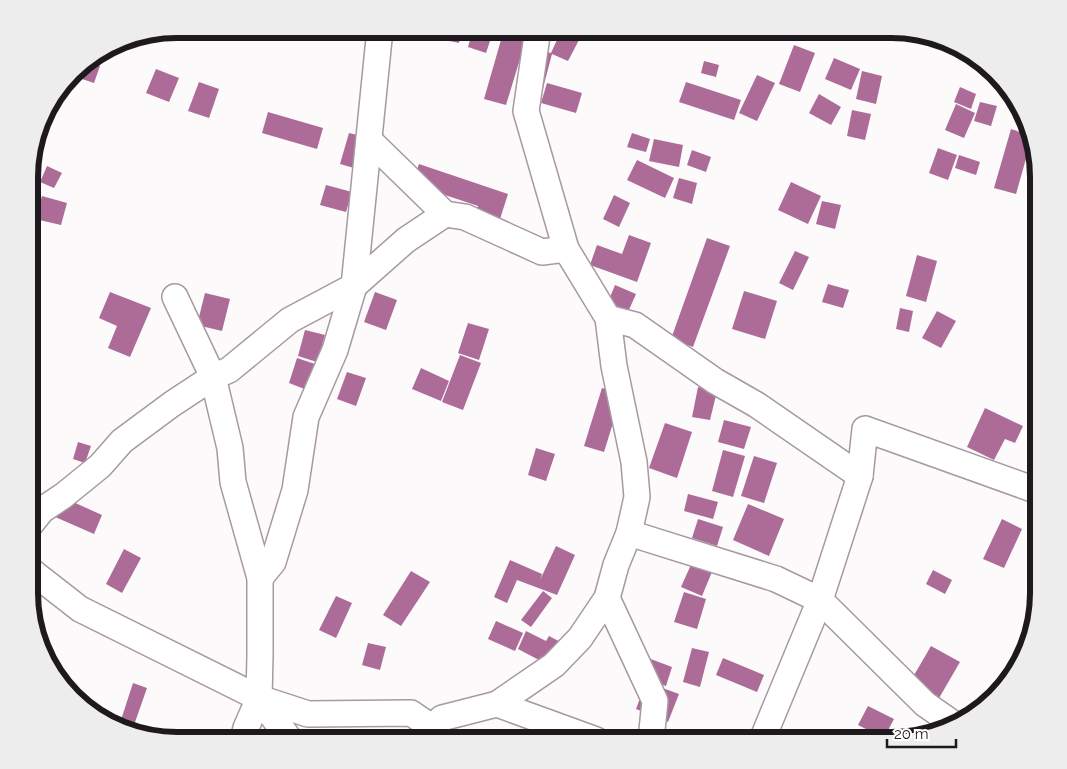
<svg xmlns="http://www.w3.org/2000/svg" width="1067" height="769" viewBox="0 0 1067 769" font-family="Raleway,sans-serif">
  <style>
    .building { fill: #ac6c97 }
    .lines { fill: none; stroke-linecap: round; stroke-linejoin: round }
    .minor-casing { stroke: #a699a1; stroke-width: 28 }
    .minor { stroke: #fff; stroke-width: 25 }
    .rim { fill: none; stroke: #1e191c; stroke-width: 6 }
  </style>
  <rect width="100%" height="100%" fill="#fdfafc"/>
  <g class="building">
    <polygon points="448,29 462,29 459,43 445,40"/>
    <polygon points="473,29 484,29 493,32 486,53 468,47"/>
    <polygon points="561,31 579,40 568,61 552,54 538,107 530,48 551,53"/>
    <polygon points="503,33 526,39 506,105 484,99"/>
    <polygon points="794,45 815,53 800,92 779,84"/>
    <polygon points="834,58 860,69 851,90 825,79"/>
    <polygon points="86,61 100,66 94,83 73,76 79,65"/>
    <polygon points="704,61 719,65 716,77 701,73"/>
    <polygon points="156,69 179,78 169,102 146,93"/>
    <polygon points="862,71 882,76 876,104 856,99"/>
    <polygon points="757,75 775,83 757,121 739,113"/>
    <polygon points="199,82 219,89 209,118 188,111"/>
    <polygon points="686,82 741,100 734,120 679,102"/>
    <polygon points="547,83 582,93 576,113 541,103"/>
    <polygon points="960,87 976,94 971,109 954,102"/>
    <polygon points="819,94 841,107 831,125 809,113"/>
    <polygon points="980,102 997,106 991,126 974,121"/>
    <polygon points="956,104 975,113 964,138 945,130"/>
    <polygon points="852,110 871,114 865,140 847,136"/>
    <polygon points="268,112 323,128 317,149 262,133"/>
    <polygon points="1011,129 1029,135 1031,141 1016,194 994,188"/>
    <polygon points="349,133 370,138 361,170 340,164"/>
    <polygon points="632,133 650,139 646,152 627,147"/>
    <polygon points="654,139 683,145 679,167 649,161"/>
    <polygon points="938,148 957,155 948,180 929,173"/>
    <polygon points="692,150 711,157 706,172 687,165"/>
    <polygon points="959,155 980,162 976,175 955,168"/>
    <polygon points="637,160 674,178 665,198 627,180"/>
    <polygon points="419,164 508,194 494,238 470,230 478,206 412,184"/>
    <polygon points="47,166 62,173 54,188 40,182"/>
    <polygon points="679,178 697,183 692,204 673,198"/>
    <polygon points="791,182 821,196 808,224 778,210"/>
    <polygon points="326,185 352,192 346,212 320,205"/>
    <polygon points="614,195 630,203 619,227 603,219"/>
    <polygon points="42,196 67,203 61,225 35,219"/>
    <polygon points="822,201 841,205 835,229 816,224"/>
    <polygon points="629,235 651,243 637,282 590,265 597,245 622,254"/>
    <polygon points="707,238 730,246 693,347 671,339"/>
    <polygon points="795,251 809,257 793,290 779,283"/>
    <polygon points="917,255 937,261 926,302 906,296"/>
    <polygon points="828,284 849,290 843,308 822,302"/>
    <polygon points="615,285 636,294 624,321 604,312"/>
    <polygon points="744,291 777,301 765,339 732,329"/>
    <polygon points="110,292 151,308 130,357 108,348 117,326 99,318"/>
    <polygon points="375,292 397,300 386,330 364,322"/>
    <polygon points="205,293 230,299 222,331 197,325"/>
    <polygon points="900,308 913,311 909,332 896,329"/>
    <polygon points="937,311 956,321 941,348 922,338"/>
    <polygon points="468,323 489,329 479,360 458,353"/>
    <polygon points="305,330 325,335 317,362 298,356"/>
    <polygon points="460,355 481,363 463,410 442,402"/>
    <polygon points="297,358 315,364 307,390 289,383"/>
    <polygon points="421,368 449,381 441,401 412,389"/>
    <polygon points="347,372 366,378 356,406 337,399"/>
    <polygon points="698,387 717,391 710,420 692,417"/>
    <polygon points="602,388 622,394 604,452 584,446"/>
    <polygon points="985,408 1023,426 1015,443 1005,439 994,460 967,447"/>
    <polygon points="724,420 751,427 744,449 718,442"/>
    <polygon points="665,423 692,432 677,478 649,468"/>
    <polygon points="78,442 91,446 85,463 73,459"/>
    <polygon points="536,448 555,454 546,481 528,475"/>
    <polygon points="723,450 745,456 733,497 712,491"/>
    <polygon points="754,456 777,463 764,503 741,496"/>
    <polygon points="688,494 718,502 713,519 684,511"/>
    <polygon points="62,497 102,515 94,534 53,516"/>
    <polygon points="748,504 784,519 769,556 733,540"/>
    <polygon points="698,519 723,527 717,546 692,538"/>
    <polygon points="1002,519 1022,529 1004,568 983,559"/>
    <polygon points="1038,528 1038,550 1029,545"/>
    <polygon points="556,546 575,555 557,595 517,580 507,603 494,597 510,560 542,574 540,580"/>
    <polygon points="124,549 141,558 122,593 106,584"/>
    <polygon points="694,558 714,567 702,596 681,587"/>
    <polygon points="933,570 952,580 945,594 926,584"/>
    <polygon points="411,571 430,582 401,626 383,615"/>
    <polygon points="543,591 552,598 531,627 521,620"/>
    <polygon points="684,592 706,599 697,629 674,622"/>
    <polygon points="336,596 352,603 336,638 319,630"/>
    <polygon points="496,621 523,633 515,651 488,639"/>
    <polygon points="526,631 546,641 549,636 570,647 558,670 518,649"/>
    <polygon points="368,643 386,647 380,670 362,665"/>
    <polygon points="931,646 960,662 935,705 906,689"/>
    <polygon points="692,648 709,652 700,687 683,682"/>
    <polygon points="648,658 672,667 666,686 641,677"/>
    <polygon points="723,658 764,675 757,692 716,675"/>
    <polygon points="646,682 679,694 668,722 636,709"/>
    <polygon points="133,683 147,688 133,728 120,723"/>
    <polygon points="868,706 894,719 884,738 858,725"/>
    <polygon points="538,725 557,733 553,740 531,740"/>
    <polygon points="694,729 719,740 689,740"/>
  </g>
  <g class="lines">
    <defs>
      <g id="minor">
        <polyline points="370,141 445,214 465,217 542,252 566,249"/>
        <polyline points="175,297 213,377 230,448 233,482 260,578 260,655 259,698 246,728 243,740"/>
        <polyline points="608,318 635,325 715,381 757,405 860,476"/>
        <polyline points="30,525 42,510 63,496 100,466 122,441 172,404 213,377 229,370 290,320 354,286 406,240 445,214"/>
        <polyline points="629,533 776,579 820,600 925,704 955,725"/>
        <polyline points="30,570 80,609 259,698 290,740"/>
        <polyline points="260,578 273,562 295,490 306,417 335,350 354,286 380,29"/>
        <polyline points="607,598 655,701 651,740"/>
        <polyline points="259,698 308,714 411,713 433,728 435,740"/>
        <polyline points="497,704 554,665 580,638 607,598 616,565 629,533 637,497 634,462 614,366 608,318 566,249 526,111 538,29"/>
        <polyline points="421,740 442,718 497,704 596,740"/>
        <polyline points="762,740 820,600 860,476 865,429 1038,491"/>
      </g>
    </defs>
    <use href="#minor" class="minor-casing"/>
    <use href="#minor" class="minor"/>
  </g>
  <path d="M0 0H1067V769H0ZM177 38H891A139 139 0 0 1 1030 177V593A139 139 0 0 1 891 732H177A139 139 0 0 1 38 593V177A139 139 0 0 1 177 38Z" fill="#ededed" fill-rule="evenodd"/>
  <path class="rim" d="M177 38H891A139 139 0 0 1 1030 177V593A139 139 0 0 1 891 732H177A139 139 0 0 1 38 593V177A139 139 0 0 1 177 38Z"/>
  <path d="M887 739v8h69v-8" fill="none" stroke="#1e191c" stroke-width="2.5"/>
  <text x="894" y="739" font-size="15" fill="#1e191c" stroke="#ffffff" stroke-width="4" paint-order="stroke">20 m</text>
</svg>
